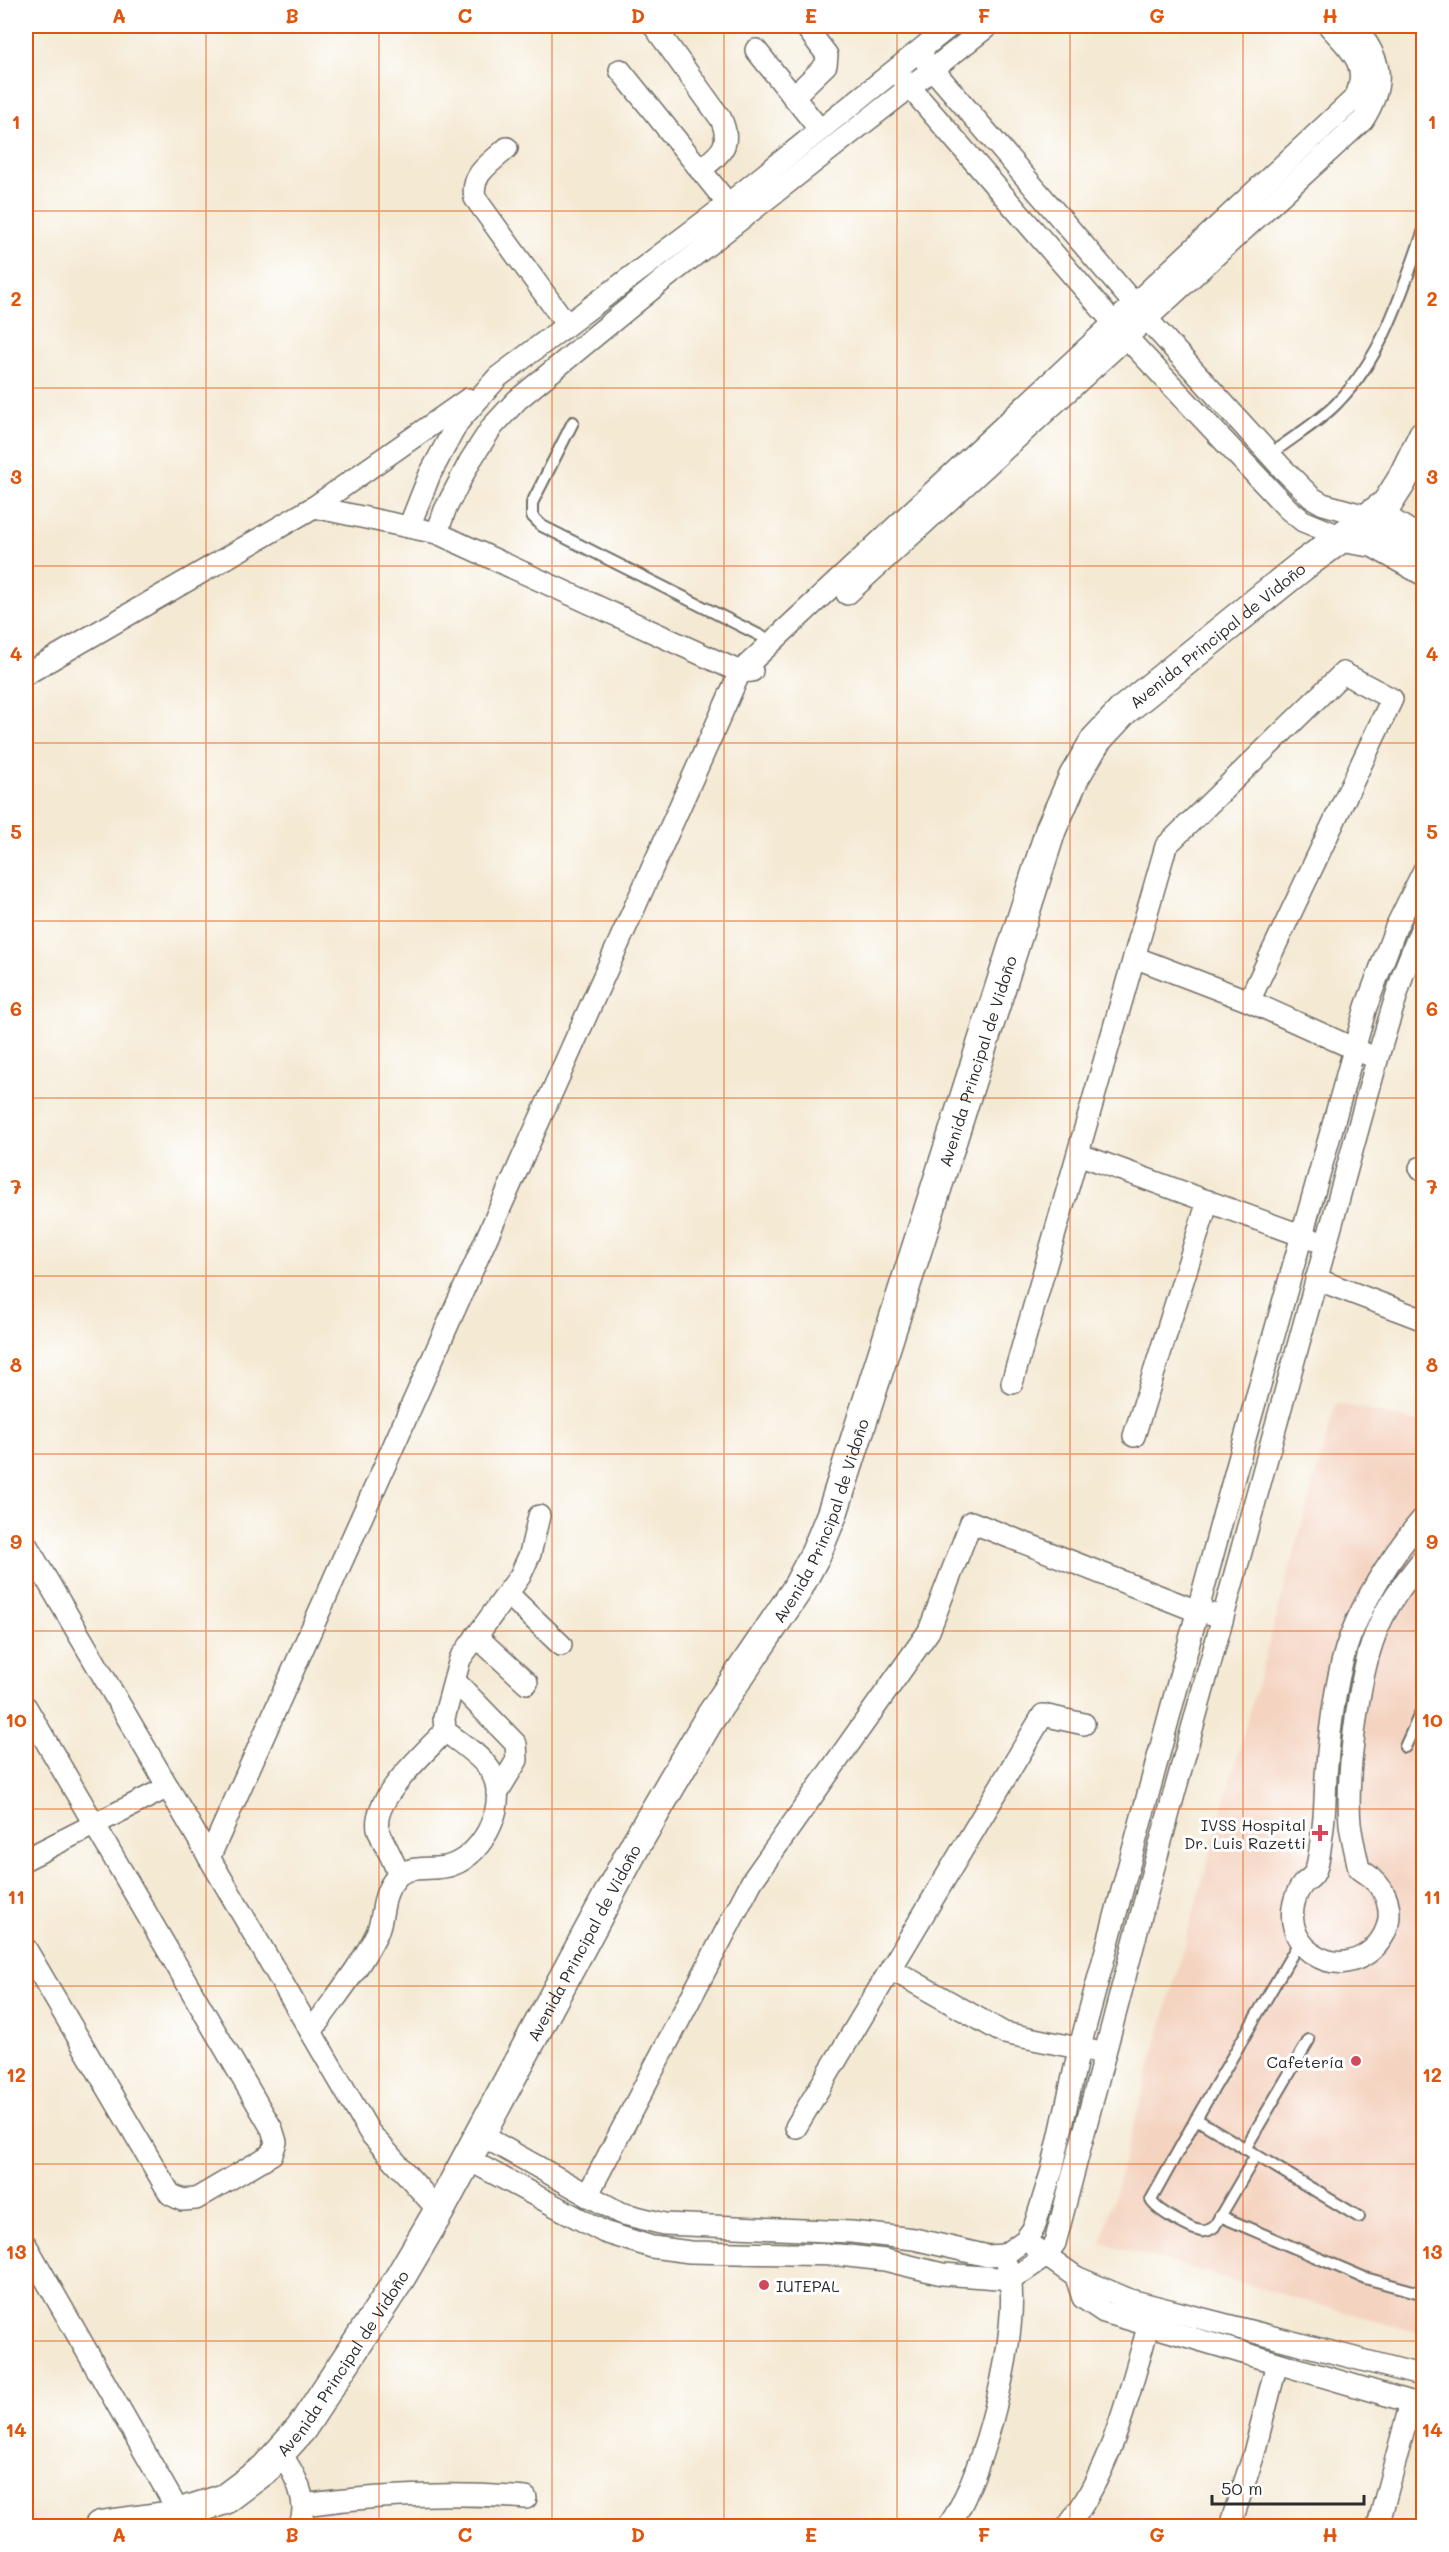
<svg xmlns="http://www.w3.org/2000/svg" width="1449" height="2552" viewBox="0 0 1449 2552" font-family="Mali,sans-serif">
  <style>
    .built { fill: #f4d3c0 }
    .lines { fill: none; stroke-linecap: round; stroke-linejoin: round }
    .service-casing { stroke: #716e66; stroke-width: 14 }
    .minor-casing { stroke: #716e66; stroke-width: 24 }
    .secondary-casing { stroke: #716e66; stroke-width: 33 }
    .service { stroke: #fff; stroke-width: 10 }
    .minor { stroke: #fff; stroke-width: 21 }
    .secondary { stroke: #fff; stroke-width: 30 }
    .grid { fill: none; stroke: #df570e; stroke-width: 1.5; stroke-opacity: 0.55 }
    .poi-dot { fill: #d1495b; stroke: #fff; stroke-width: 2 }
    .labels { text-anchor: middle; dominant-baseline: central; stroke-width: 6; stroke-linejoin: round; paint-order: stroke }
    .street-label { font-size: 16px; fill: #2b2b2b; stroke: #fff }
    .poi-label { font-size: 16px; fill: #2b2b2b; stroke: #fff; text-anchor: end }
    .neatline { fill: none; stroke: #df570e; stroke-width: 2 }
    .grid-label { font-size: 20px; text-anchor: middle; font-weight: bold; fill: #df570e }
  </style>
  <rect width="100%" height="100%" fill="#fff"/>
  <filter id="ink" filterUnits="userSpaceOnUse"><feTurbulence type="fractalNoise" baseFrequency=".0167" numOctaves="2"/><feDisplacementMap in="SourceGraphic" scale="12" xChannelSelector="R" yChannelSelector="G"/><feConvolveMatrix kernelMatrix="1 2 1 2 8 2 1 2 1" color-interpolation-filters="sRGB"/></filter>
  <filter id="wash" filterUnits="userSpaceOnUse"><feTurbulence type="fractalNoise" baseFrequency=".008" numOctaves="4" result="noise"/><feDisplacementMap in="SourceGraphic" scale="24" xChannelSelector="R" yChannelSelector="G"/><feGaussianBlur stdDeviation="1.35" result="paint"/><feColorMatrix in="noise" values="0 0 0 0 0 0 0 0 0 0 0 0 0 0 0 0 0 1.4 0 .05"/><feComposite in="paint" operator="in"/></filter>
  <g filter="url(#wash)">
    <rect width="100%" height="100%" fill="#f4e9d3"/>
    <polygon class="built" points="1336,1403 1423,1423 1423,2334 1101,2243"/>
  </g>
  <g filter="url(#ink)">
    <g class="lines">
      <defs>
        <g id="service">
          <polyline points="1423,109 1424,109"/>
          <polyline points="573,422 532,503 532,516 542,526 773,642"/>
          <path d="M1270,455c22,-18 50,-33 69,-54 46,-48 63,-110 85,-171"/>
          <polyline points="1405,1747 1424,1705"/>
          <polyline points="1300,1941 1196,2119 1359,2217"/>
          <path d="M1196,2119l-45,81c4,10 39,29 50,31 5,1 9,-1 13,-4l42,-72"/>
          <polyline points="1245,2149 1309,2040"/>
          <polyline points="1220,2216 1365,2278 1424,2294"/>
        </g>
        <g id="minor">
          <path d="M654,26l67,93c12,27 -1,35 -21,51"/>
          <polyline points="756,50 820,130"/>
          <polyline points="924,59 1147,319 1282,468 1311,497 1323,504 1370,517"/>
          <polyline points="620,70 728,204"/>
          <polyline points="901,77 1126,337 1288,509 1303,521 1342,537"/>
          <polyline points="793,97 826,65 827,55 805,26"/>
          <path d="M507,148c-17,16 -37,26 -32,50l92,127"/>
          <polyline points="314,507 437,533 740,672 752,671"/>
          <polyline points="409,527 430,474 458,422 498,377 728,204 950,26"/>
          <polyline points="437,533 445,510 470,461 492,427 517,400 663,280 988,26"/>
          <path d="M847,594l516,-474c24,-38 19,-61 -9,-94"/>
          <polyline points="26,674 314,507 468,399"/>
          <polyline points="1134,957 1249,1001 1366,1054"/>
          <polyline points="1078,1154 1314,1240"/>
          <polyline points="1420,1168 1424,1170"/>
          <polyline points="1316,1279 1424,1320"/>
          <polyline points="1012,1383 1166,846 1343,673 1392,699 1249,1001"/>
          <polyline points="1134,1436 1208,1201"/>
          <path d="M1424,1517c-30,35 -57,77 -74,120 -14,36 -21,100 -24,139 -1,20 -1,40 -4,59 -2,11 -3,32 -9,40 -3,4 -7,6 -10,9 -9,11 -13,29 -9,43 6,23 29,38 52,35 33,-5 55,-42 36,-72 -6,-10 -14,-15 -23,-21 -3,-15 -7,-30 -9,-45 -4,-47 8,-145 25,-189 10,-28 30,-54 49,-77"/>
          <polyline points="26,1544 370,2133 439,2211"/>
          <polyline points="508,1594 561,1645"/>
          <polyline points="476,1636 527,1683"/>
          <polyline points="456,1682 516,1744 517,1760 497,1793"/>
          <polyline points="26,1707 272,2129 276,2142 272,2154 196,2199 182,2200 170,2194 26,1949"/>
          <path d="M209,1858l531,-1186 615,-574c16,-33 -5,-49 -26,-72"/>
          <polyline points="26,1859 168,1787"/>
          <path d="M398,1875c-4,-18 -17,-34 -20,-47 -6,-29 48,-76 67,-97"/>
          <polyline points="891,1969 1004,2033 1093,2051"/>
          <path d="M311,2032c22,-32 49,-64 66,-99 8,-19 4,-39 19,-55 12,-15 39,-6 56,-13 32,-11 59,-64 38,-95 -10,-15 -31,-28 -45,-39l-1,-13 16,-59 60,-83 10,-22 9,-38"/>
          <polyline points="796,2127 1043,1715 1084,1724"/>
          <polyline points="481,2135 620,2213 664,2224 851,2232 914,2239 988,2256 1004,2255 1025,2240 1034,2228 1052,2170 1079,2050 1224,1513 1366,1007 1396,927 1424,870"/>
          <polyline points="469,2160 604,2232 652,2247 690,2252 839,2255 885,2260 942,2274 1012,2279 1045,2257 1055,2243 1153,1870 1379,1053 1403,974 1424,922"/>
          <polyline points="587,2196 752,1881 929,1631 971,1522 1197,1611 1212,1614"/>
          <polyline points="26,2245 180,2514"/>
          <polyline points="1035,2248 1076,2277 1130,2300 1424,2376"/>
          <polyline points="1076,2277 1083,2298 1104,2312 1424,2406"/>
          <path d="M280,2453c14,19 31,50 19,73"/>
          <path d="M303,2505c73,-10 150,-13 223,-7"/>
          <path d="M948,2526c35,-45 76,-204 60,-259"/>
          <path d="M1068,2526c43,-56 61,-132 80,-199"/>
          <polyline points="1230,2526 1253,2457 1277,2363"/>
          <polyline points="1378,2526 1411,2402"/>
        </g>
        <g id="secondary">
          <polyline points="1370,517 1392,525 1424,545"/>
          <polyline points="1342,537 1374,542 1424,570"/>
          <path id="s1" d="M100,2526l72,-10 53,-17 40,-30 36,-40 97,-148 41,-70 197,-367 72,-123 88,-130 20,-38 16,-39 219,-685 23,-52 22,-37 28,-30 178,-144 85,-62 14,-22 23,-47"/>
        </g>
      </defs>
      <use href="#service" class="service-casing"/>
      <use href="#minor" class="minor-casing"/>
      <use href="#secondary" class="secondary-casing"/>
      <use href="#service" class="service"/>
      <use href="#minor" class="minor"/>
      <use href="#secondary" class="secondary"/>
    </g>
  </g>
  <path class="grid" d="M206,26v2500M379,26v2500M552,26v2500M724,26v2500M897,26v2500M1070,26v2500M1243,26v2500M26,211h1398M26,388h1398M26,566h1398M26,743h1398M26,921h1398M26,1098h1398M26,1276h1398M26,1454h1398M26,1631h1398M26,1809h1398M26,1986h1398M26,2164h1398M26,2341h1398"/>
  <g class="poi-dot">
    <path d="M1317 1824h6v6h6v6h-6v6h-6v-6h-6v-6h6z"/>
    <circle cx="1356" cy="2061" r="6"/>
    <circle cx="764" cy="2285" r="6"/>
  </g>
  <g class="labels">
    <g class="street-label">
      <text stroke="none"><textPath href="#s1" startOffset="2271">Avenida Principal de Vidoño</textPath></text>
      <text stroke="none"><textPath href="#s1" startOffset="1767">Avenida Principal de Vidoño</textPath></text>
      <text stroke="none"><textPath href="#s1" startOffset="1281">Avenida Principal de Vidoño</textPath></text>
      <text stroke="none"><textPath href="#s1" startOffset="795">Avenida Principal de Vidoño</textPath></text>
      <text stroke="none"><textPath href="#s1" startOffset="310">Avenida Principal de Vidoño</textPath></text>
    </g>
    <g class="poi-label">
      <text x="1306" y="1824">IVSS Hospital<tspan x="1306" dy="18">Dr. Luis Razetti</tspan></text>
      <text x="1344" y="2061">Cafetería</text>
      <text x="776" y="2285" text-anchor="start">IUTEPAL</text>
    </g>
  </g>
  <rect width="1449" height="2552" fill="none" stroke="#fff" stroke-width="66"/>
  <path d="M1212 2495v9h152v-9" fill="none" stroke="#2b2b2b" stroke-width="3"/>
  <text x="1221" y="2495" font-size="18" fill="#2b2b2b" stroke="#ffffff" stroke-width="4.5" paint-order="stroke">50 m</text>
  <rect x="33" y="33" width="1383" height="2486" class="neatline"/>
  <g class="grid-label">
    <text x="119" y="23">A</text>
    <text x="292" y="23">B</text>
    <text x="465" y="23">C</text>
    <text x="638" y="23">D</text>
    <text x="811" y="23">E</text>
    <text x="984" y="23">F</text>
    <text x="1157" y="23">G</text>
    <text x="1330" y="23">H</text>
    <text x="16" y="129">1</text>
    <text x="1432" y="129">1</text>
    <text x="16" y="306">2</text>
    <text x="1432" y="306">2</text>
    <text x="16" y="484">3</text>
    <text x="1432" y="484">3</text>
    <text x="16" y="661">4</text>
    <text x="1432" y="661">4</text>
    <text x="16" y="839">5</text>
    <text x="1432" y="839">5</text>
    <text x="16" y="1016">6</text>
    <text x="1432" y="1016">6</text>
    <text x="16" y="1194">7</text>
    <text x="1432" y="1194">7</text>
    <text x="16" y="1372">8</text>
    <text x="1432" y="1372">8</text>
    <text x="16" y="1549">9</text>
    <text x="1432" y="1549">9</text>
    <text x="16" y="1727">10</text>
    <text x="1432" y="1727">10</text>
    <text x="16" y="1904">11</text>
    <text x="1432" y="1904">11</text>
    <text x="16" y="2082">12</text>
    <text x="1432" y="2082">12</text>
    <text x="16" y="2259">13</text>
    <text x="1432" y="2259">13</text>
    <text x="16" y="2437">14</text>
    <text x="1432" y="2437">14</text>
    <text x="119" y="2542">A</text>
    <text x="292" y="2542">B</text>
    <text x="465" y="2542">C</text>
    <text x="638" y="2542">D</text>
    <text x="811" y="2542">E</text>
    <text x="984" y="2542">F</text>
    <text x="1157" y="2542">G</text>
    <text x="1330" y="2542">H</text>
  </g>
</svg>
